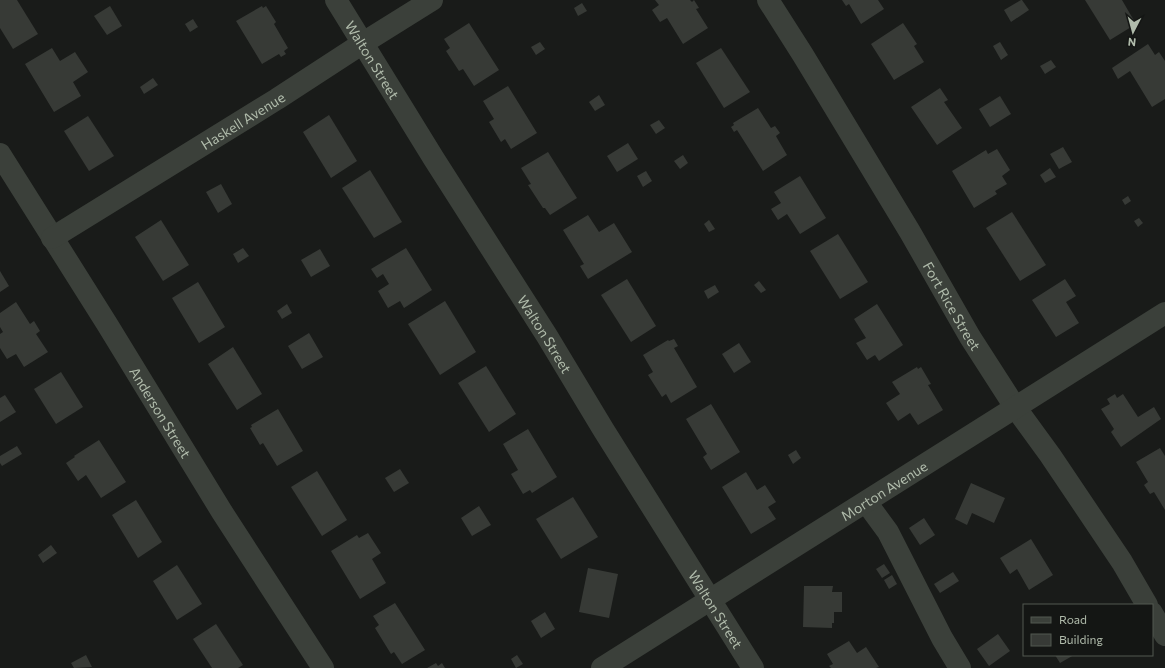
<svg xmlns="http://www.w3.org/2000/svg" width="1165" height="668" viewBox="0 0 1165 668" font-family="Commissioner,sans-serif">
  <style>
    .building { fill: #373a36 }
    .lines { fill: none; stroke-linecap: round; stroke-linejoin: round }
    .minor { stroke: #3b403a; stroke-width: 22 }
    .labels { text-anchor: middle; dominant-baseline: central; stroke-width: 3; stroke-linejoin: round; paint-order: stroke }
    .street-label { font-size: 14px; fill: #b0bbab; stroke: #141614 }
  </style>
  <rect width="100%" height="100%" fill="#191b19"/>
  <g class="building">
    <polygon points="0,0 17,0 38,34 13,49 0,28"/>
    <polygon points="655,0 690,0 692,2 694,0 699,8 696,9 708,28 683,44 667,18 660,22 652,10 659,5"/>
    <polygon points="842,0 878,0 884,9 861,24 849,4 846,6"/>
    <polygon points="1021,0 1022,0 1029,10 1011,22 1004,10"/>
    <polygon points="1085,0 1122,0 1136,24 1110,40"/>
    <polygon points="582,3 587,11 578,16 574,8"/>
    <polygon points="110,6 122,26 107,35 94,16"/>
    <polygon points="262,6 263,8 266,6 276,22 274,24 288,48 284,51 286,54 281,57 279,54 262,64 236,21"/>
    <polygon points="193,19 198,27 190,32 185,24"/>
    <polygon points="469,23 499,70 474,86 463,69 459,71 446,51 450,48 444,39"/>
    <polygon points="903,23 917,44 914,46 924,62 894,80 871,44"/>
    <polygon points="540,42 545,49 536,55 531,47"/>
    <polygon points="1000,42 1008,55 1001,60 993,46"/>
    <polygon points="1148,44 1155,55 1159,52 1165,61 1165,99 1152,107 1130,71 1118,79 1112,68"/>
    <polygon points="52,48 60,61 75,52 88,72 73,82 81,96 54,112 25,64"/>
    <polygon points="721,48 750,92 724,108 696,63"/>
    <polygon points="1051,60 1056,67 1045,74 1040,66"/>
    <polygon points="153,78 158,85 144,94 140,87"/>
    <polygon points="508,86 537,133 511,149 505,139 501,142 489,122 494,119 483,101"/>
    <polygon points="940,88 948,100 944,102 962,128 937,145 911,107"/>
    <polygon points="599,95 605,105 595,111 589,102"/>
    <polygon points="1000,96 1011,114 990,127 979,109"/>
    <polygon points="758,108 771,128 775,126 780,133 776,136 777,138 787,155 763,171 737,130 734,132 731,127 734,125 733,123"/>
    <polygon points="329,115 357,161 331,178 303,132"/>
    <polygon points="88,116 114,156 89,171 64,131"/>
    <polygon points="659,120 665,128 656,134 650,125"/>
    <polygon points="628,143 638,159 617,172 607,156"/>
    <polygon points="1063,147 1072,162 1059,169 1050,154"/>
    <polygon points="997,149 1010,170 1002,176 1007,184 995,191 997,194 974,208 952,171 986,150 988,154"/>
    <polygon points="548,152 577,198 550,215 545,208 543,208 528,185 531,184 521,168"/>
    <polygon points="683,155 688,163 680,169 674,161"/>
    <polygon points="1050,168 1056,177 1045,183 1040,175"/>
    <polygon points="370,170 402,222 374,238 342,188"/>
    <polygon points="646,171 652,181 643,187 637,176"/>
    <polygon points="800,176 826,218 800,234 787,214 778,220 771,209 781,203 774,192"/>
    <polygon points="221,184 232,204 218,213 206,192"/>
    <polygon points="1128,196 1131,201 1125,205 1122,200"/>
    <polygon points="1012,212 1046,265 1020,281 986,228"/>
    <polygon points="588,215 599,232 614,223 632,252 588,279 580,266 584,264 563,230"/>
    <polygon points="1139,218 1143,223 1138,227 1134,221"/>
    <polygon points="161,220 189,265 163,281 135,237"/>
    <polygon points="709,220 715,229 709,232 704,224"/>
    <polygon points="838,234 868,282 840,299 810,251"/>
    <polygon points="243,248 249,256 238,263 233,254"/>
    <polygon points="406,248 432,290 404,308 400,301 388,308 378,291 389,284 383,274 377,278 371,269"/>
    <polygon points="320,249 330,266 311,277 301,260"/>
    <polygon points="0,271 9,286 0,292"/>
    <polygon points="627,279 656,326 631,342 601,295"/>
    <polygon points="1065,279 1076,296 1066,302 1079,323 1056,337 1032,300"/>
    <polygon points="759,281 766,290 761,293 754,285"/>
    <polygon points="198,282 225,327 199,343 172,298"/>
    <polygon points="715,285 719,292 708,299 704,291"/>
    <polygon points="445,301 476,352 440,375 408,324"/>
    <polygon points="16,302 30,324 34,321 40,331 36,334 48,352 24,367 16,354 7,359 0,348 0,334 3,332 0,327 0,313"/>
    <polygon points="287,304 292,313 282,319 277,311"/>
    <polygon points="877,304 903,345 879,361 875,355 867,360 856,343 866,338 854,319"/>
    <polygon points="309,333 323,357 302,369 288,346"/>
    <polygon points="674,339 678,346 674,348 697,387 671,403 666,394 662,397 648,375 653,372 643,355 668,340 669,341"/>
    <polygon points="739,343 751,362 734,373 722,354"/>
    <polygon points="233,347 262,394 237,410 208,364"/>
    <polygon points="486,366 516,414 489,432 458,383"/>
    <polygon points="917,367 918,369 921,367 931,384 928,385 943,410 918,425 910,413 898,421 886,403 900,394 892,382"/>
    <polygon points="61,372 83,407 56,424 34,389"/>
    <polygon points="1115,394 1117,398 1123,394 1138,417 1154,407 1161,419 1121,447 1111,432 1114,429 1101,409 1110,404 1107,399"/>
    <polygon points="5,395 16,412 0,422 0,398"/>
    <polygon points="711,404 740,452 711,470 703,457 707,454 686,419"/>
    <polygon points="278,409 303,451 277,466 263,443 260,445 250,428 252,427 251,425"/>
    <polygon points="528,429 557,477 532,493 530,490 523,494 511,474 518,470 503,444"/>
    <polygon points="99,440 126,482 101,498 86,475 78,481 66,463 75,457 74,456"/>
    <polygon points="17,446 22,454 2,466 0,463 0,456"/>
    <polygon points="1160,448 1165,456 1165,510 1154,492 1150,494 1144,485 1148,482 1136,462"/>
    <polygon points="796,450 801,458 793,464 788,455"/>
    <polygon points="400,469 409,483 394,492 385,478"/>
    <polygon points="317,471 347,520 322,536 291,487"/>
    <polygon points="746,472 757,490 765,485 776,502 768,507 776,519 751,534 722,487"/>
    <polygon points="971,483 1005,498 994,523 972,513 967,525 955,519"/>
    <polygon points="573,497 598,537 561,559 536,519"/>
    <polygon points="136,500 162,542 138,558 112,515"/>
    <polygon points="479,506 491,525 472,536 461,518"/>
    <polygon points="924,518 935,535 920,545 909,528"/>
    <polygon points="368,533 381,553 372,559 386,583 360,599 331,551 357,535 359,538"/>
    <polygon points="1031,539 1053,575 1029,590 1017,569 1010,574 1000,558"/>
    <polygon points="51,545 57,553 43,563 38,555"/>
    <polygon points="884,564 890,573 882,578 876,569"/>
    <polygon points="177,565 202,604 177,620 153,581"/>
    <polygon points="588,568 618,574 609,618 579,612"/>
    <polygon points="953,572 959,581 940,593 934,584"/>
    <polygon points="892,575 897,584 889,589 884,580"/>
    <polygon points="804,586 833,586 832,592 842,592 842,612 834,612 834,623 832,623 832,628 803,627"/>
    <polygon points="395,603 425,650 402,664 394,652 391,654 375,628 379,625 373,616"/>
    <polygon points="545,612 555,629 541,638 531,621"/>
    <polygon points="216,624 243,665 238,668 212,668 193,639"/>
    <polygon points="998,634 1010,651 989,666 977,649"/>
    <polygon points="849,641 857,653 866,647 879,667 876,668 831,668 829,666 833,664 827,654"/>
    <polygon points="86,655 92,667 74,668 71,663"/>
    <polygon points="517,655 523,664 516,668 511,659"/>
    <polygon points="1055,655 1074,655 1060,663"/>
    <polygon points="436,663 438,666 442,663 445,668 427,668"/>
  </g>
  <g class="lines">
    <g class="minor">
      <path id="s1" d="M336,0l98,159 113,177 56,93 150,239"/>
      <path id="s2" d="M768,0l35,55 107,177 60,105 45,70 35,48 72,107 25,43"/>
      <path id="s3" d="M0,154l107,170 115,188 101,156"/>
      <path id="s4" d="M52,238l225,-139 86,-56 69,-43"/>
      <polyline points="866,502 888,532 942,638 960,668"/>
      <polyline points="1152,613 1165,635"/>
      <path id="s5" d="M602,668l563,-355"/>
    </g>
  </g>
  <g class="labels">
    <g class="street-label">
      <text stroke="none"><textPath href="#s1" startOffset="70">Walton Street</textPath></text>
      <text stroke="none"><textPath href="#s4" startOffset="224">Haskell Avenue</textPath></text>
      <text stroke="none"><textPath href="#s2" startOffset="357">Fort Rice Street</textPath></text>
      <text stroke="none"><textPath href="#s1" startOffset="394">Walton Street</textPath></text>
      <text stroke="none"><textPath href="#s3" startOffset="304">Anderson Street</textPath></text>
      <text stroke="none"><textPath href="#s5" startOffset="333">Morton Avenue</textPath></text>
      <text stroke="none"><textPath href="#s1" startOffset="718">Walton Street</textPath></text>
    </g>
  </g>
  <rect x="1023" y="604" width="130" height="52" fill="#141614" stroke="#525850"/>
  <rect x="1031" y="617" width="20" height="6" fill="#3b403a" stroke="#525850"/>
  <text x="1059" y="624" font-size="12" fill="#b0bbab">Road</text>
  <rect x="1031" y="634" width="20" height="12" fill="#373a36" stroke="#525850"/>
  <text x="1059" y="644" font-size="12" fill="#b0bbab">Building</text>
  <g transform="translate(1133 32) rotate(186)" stroke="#141614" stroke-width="3" paint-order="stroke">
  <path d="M0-3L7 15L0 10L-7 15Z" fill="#b0bbab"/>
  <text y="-6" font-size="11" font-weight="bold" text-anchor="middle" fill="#b0bbab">N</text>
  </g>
</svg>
